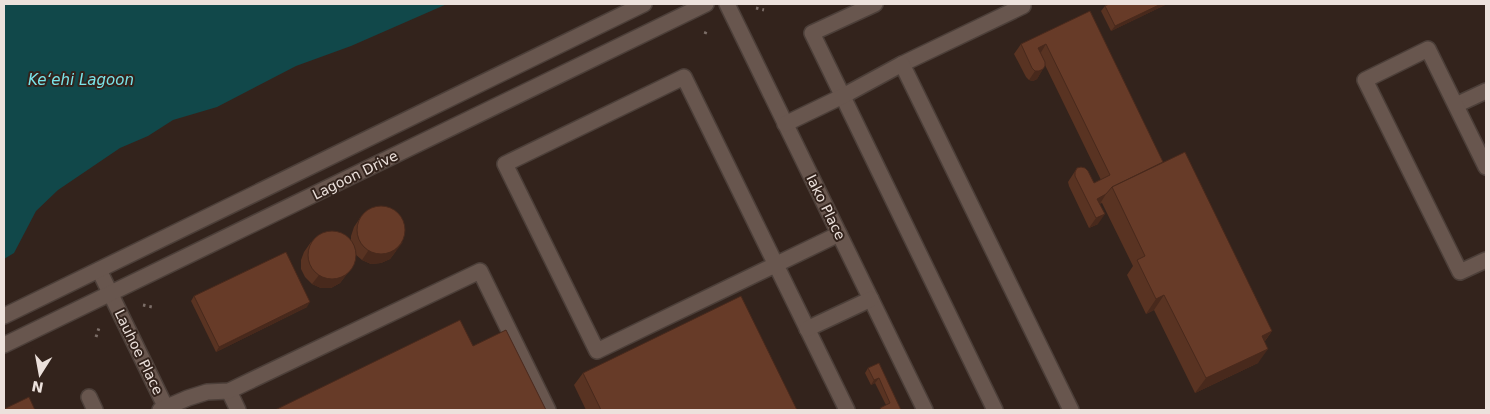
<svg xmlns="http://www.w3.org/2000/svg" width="1490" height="414" viewBox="0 0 1490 414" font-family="'DejaVu Sans',sans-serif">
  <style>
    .water { fill: #11484a }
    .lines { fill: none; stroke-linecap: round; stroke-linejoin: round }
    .minor-casing { stroke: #4c3f39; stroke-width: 18 }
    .path { stroke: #7c6e68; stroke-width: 3; stroke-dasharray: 2.5 4; stroke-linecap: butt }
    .minor { stroke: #68564e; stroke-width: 15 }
    .wall { fill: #593322 }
    .shaded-wall { fill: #48291c }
    .building { fill: #673b28; stroke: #48291c }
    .labels { text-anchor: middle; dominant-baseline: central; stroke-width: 4; stroke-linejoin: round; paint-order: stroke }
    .street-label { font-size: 14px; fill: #ece1dc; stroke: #33231c }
    .water-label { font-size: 15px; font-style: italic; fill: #7be5ea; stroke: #33231c }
  </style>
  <rect width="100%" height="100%" fill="#33231c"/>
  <polygon class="water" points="4,4 447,4 351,46 296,66 217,107 173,120 148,136 120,148 58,190 36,211 14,253 4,259"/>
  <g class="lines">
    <defs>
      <g id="minor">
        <polyline points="727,4 925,410"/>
        <polyline points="875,4 812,33 995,410"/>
        <polyline points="902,64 1023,6 1022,4"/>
        <polyline points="1456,105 1486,91"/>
        <polyline points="785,124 843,96 902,64 1071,410"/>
        <polyline points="1486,167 1428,49 1365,80 1460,272 1486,260"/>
        <path d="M839,234c-81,39 -162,78 -242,117l-92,-187 179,-87 163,333"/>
        <polyline points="99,270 167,410"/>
        <polyline points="4,316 644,4"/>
        <polyline points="807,329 871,299"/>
        <polyline points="4,345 706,4"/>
        <polyline points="229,391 238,410"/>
        <polyline points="89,397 95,410"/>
        <polyline points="160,410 188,398 207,392 229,391 480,271 548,410"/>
      </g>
    </defs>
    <use href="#minor" class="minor-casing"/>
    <g class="path">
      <polyline points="756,8 764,10"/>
      <polyline points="705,34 707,29"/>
      <polyline points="143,305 152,307"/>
      <polyline points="96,337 99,328"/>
    </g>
    <use href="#minor" class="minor"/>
  </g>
  <g class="wall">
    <polygon points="1109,4 1166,4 1165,5 1111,31 1101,11 1105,6"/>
    <polygon points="1090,11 1163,162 1272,331 1265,341 1258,363 1195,393 1154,310 1146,314 1127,275 1133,266 1102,203 1099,204 1098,224 1089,228 1069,186 1068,182 1077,168 1094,183 1101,180 1045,65 1037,79 1033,81 1029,80 1026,77 1014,54 1021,44"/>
    <polygon points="360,218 396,251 390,259 381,263 371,264 362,260 355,254 353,266 340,283 331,288 321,288 312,284 305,277 301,269 301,260 304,252 311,242 351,241 351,236 354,227"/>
    <polygon points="194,296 307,307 216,352 191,301"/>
    <polygon points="879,363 901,410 886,405 875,383 871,385 865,373 868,368"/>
    <polygon points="583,373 797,410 586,410 574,385"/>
  </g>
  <g class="shaded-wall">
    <polygon points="1161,4 1166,4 1165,5 1111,31 1115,26"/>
    <polygon points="1046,44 1040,54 1038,48"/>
    <polygon points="1043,69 1037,79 1033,81 1029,80 1035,71"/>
    <polygon points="1106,194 1101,202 1102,202 1090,208 1097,199"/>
    <polygon points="1105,214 1098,224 1089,228 1096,218"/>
    <polygon points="403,242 390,259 381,263 371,264 362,260 368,251"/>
    <polygon points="353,266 340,283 331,288 321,288 312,284 319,275"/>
    <polygon points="1164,295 1154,310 1146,314 1156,299"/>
    <polygon points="310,302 307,307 216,352 219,347"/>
    <polygon points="1272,331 1261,346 1262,336"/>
    <polygon points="1268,349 1258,363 1195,393 1206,378"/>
    <polygon points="879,378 875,383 871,385 874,380"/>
  </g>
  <g class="building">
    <polygon points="1109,4 1161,4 1115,26 1105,6"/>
    <polygon points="1090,11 1163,162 1112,187 1106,194 1097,199 1105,214 1096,218 1075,176 1075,172 1077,168 1081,167 1085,168 1088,171 1094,183 1110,175 1046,44 1038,48 1045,62 1045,66 1043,69 1039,71 1035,71 1032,68 1021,44"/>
    <polygon points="1185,152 1272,331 1262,336 1268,349 1206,378 1164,295 1156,299 1137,260 1145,256 1112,187"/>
    <circle cx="381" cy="230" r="24"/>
    <circle cx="332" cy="255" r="24"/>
    <polygon points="286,252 310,302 219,347 194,296"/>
    <polygon points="741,296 797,410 601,410 583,373"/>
    <polygon points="460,320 473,346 506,330 546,410 275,410"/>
    <polygon points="879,363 901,410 881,410 880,408 890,403 879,378 874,380 868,368"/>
    <polygon points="29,397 35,410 4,410 4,409"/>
  </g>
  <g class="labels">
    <g class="street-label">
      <text transform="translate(355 175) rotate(-26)">Lagoon Drive</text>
      <text transform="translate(826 207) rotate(64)">Iako Place</text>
      <text transform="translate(139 352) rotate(64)">Lauhoe Place</text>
    </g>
    <g class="water-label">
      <text x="81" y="80">Keʻehi Lagoon</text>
    </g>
  </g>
  <rect width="1490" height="414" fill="none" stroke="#ece1dc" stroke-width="10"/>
  <g transform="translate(40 374) rotate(191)" stroke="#33231c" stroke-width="4" paint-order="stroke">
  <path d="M0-4L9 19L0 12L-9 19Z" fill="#ece1dc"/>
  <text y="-8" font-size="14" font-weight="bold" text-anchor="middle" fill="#ece1dc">N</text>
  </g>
</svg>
